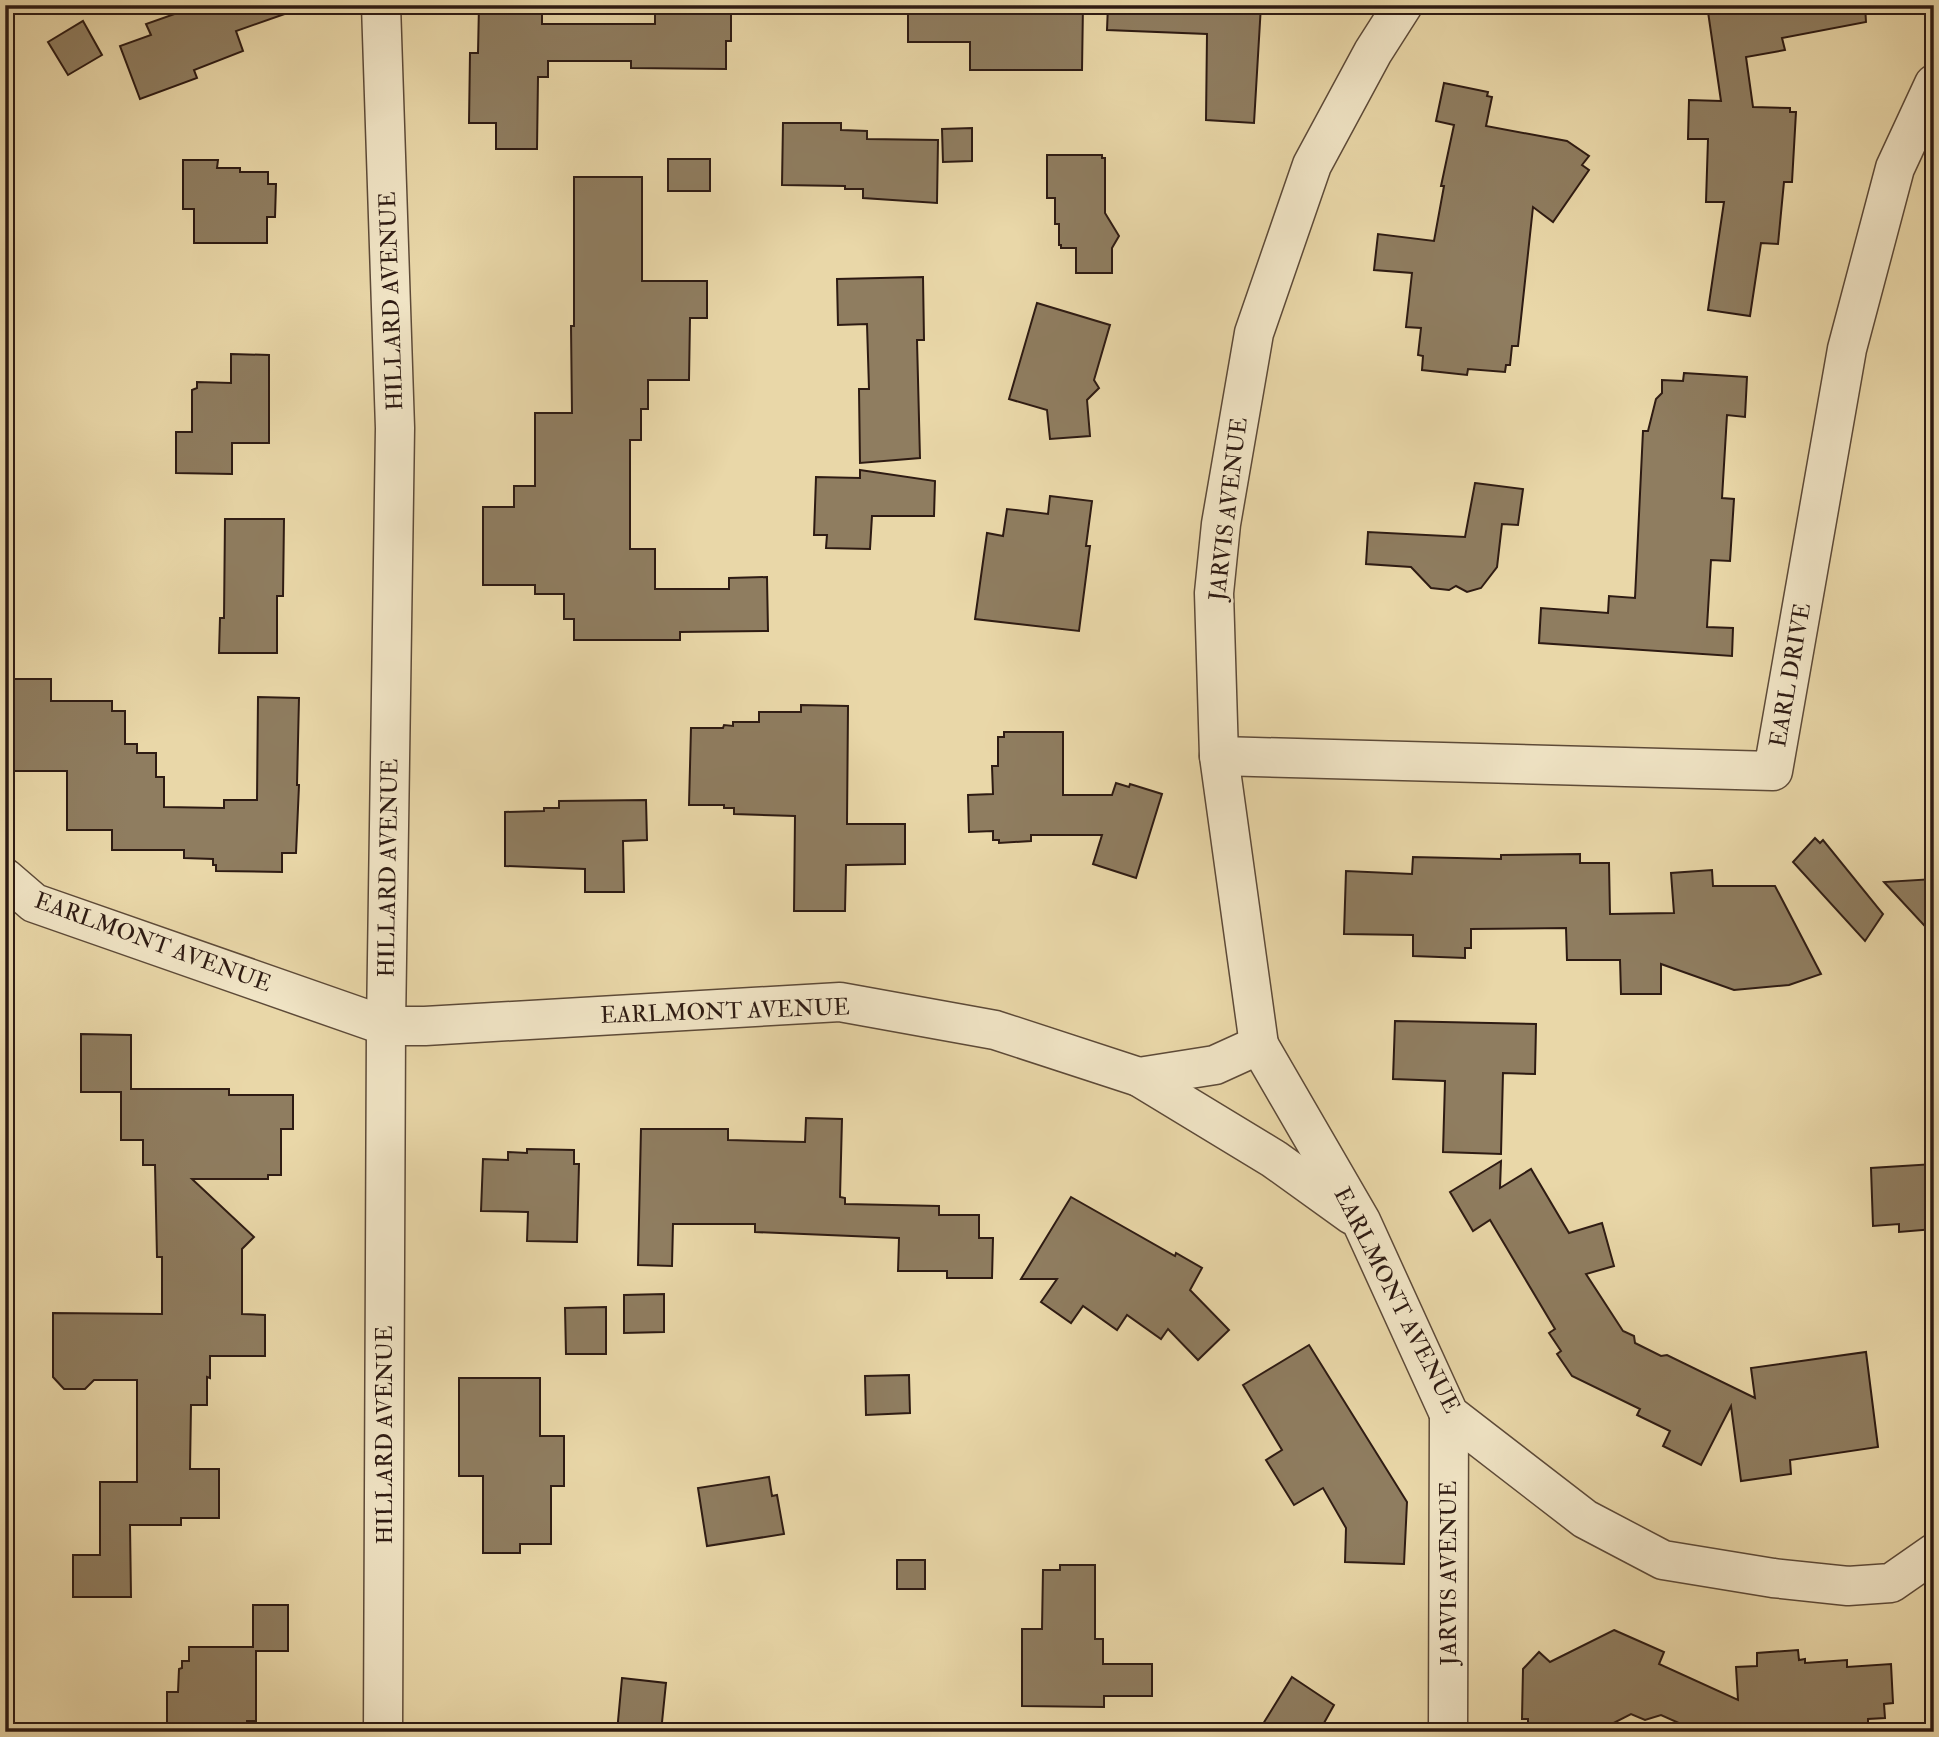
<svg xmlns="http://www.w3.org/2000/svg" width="1939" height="1737" viewBox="0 0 1939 1737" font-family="'IM FELL Double Pica',serif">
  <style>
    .building { fill: #8f7d60; stroke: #2e1b13; stroke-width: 2 }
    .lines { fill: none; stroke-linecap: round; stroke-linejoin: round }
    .minor-casing { stroke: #5d4a38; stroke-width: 41 }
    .minor { stroke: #f1e5c6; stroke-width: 38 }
    .labels { text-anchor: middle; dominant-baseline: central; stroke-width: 5; stroke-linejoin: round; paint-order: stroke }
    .street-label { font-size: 23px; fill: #2e1b13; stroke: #f1e5c6 }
  </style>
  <rect width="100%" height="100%" fill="#e9d7a8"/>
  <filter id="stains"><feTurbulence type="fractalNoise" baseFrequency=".00286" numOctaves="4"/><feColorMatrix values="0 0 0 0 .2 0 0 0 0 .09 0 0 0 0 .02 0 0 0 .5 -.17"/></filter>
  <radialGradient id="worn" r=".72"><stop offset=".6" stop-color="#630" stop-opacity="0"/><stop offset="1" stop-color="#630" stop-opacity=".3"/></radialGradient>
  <g class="building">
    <polygon points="200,5 295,5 296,10 236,31 243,51 194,70 197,78 140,99 120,46 151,35 146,24"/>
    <polygon points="479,5 542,5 542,24 655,24 655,5 731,5 731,41 726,41 726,69 631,68 631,61 548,61 548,77 538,77 537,149 496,149 496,123 469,123 470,53 478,53"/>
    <polygon points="908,5 1083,5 1082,70 970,70 970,42 908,42"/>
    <polygon points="1108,5 1261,5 1254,123 1206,120 1207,34 1107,30"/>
    <polygon points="1707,5 1865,5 1866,22 1782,38 1785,50 1746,57 1753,107 1790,108 1790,112 1796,112 1792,182 1784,182 1778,244 1761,243 1750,316 1708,310 1724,202 1706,202 1708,139 1688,139 1689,100 1721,101"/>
    <polygon points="83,21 102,55 68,75 48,42"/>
    <polygon points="1444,83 1488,92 1487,96 1492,97 1486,126 1567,141 1589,156 1582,165 1589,170 1553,222 1533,207 1518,346 1512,346 1510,365 1506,365 1505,372 1468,369 1467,375 1422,370 1423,356 1418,355 1421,328 1406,327 1412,273 1374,270 1378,234 1434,241 1444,186 1441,186 1454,125 1436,121"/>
    <polygon points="783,123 841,123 841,130 867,131 867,139 938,140 937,203 863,198 863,189 845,189 845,186 782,185"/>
    <polygon points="972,128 972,161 943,162 942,129"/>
    <polygon points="1047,155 1102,155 1102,158 1105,158 1105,213 1119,236 1112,248 1112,273 1076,273 1076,248 1061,248 1061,245 1059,245 1059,224 1055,224 1055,198 1047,198"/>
    <rect x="668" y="159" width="42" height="32"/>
    <polygon points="183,160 218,160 217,168 240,168 240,172 268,172 268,184 276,184 275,217 267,217 267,243 194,243 194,209 183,209"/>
    <polygon points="574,177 642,177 642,281 707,281 707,318 690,318 689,380 648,380 648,409 641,409 641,440 630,440 630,549 655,549 655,589 729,589 729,578 767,577 768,631 680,632 680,640 574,640 574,619 564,619 564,594 535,594 535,585 483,585 483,507 514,507 514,486 535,486 535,413 572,413 571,326 574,326"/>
    <polygon points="923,277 924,340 917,340 920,458 860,463 859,389 869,389 867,324 838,325 837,279"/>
    <polygon points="1037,303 1110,325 1094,380 1099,388 1087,400 1090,436 1050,439 1047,410 1009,399"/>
    <polygon points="231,354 269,355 269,443 232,443 232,474 176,473 176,432 192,432 192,390 197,388 197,382 231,383"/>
    <polygon points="1684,373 1747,377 1745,417 1727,415 1722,498 1734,499 1730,561 1711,560 1707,627 1733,628 1732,656 1539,643 1541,608 1608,613 1609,596 1635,598 1643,431 1648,431 1656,399 1662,393 1662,380 1683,381"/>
    <polygon points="860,470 935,481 934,516 872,516 870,549 826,548 827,535 814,535 816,477 860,478"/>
    <polygon points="1475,483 1523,489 1518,525 1502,524 1497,567 1481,588 1467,592 1456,586 1449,590 1431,588 1411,567 1366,564 1368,532 1465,537"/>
    <polygon points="1050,496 1092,501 1086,546 1090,546 1079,631 975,619 987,533 1003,536 1007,509 1048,514"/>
    <polygon points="225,519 284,519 283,596 277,596 277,653 219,653 220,618 224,618"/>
    <polygon points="5,679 51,679 51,701 112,701 112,711 125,711 125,744 137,744 137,753 156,753 156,777 164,777 164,807 224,808 224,800 257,800 258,697 299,698 297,785 299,785 296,853 282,853 282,872 216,871 216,865 213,865 213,859 184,858 184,850 112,850 112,830 67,830 67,771 10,771 10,758 5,758"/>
    <polygon points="801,705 848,706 847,824 905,824 905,864 846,865 845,911 794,911 795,816 734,814 734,808 724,808 724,805 689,805 691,728 723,728 724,725 733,726 733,722 759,722 759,712 801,712"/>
    <polygon points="1004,732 1063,732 1063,795 1112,795 1116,783 1129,787 1130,784 1162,794 1136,878 1093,864 1102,835 1031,835 1031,841 999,843 999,840 993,840 993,831 969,832 968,795 993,794 992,766 998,766 998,737 1004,737"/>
    <polygon points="646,800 647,840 623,841 624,892 585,892 585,869 505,866 505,812 544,811 544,808 559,808 559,801"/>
    <polygon points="1815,838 1820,843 1823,840 1883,914 1865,941 1793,862"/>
    <polygon points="1580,854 1580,863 1609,863 1610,914 1674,913 1671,873 1712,870 1713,886 1775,886 1821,974 1789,985 1734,990 1661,964 1661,994 1621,994 1620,960 1567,960 1566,928 1471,929 1471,948 1465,948 1465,958 1413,956 1413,935 1344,934 1346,871 1412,874 1413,857 1501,859 1501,855"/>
    <polygon points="1934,879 1934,936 1884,882"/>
    <polygon points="1395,1021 1536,1024 1535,1074 1503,1073 1501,1154 1443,1152 1445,1081 1393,1079"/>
    <polygon points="81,1034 131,1035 131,1089 229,1089 229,1095 293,1095 293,1129 281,1129 281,1175 268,1175 268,1179 192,1179 254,1237 242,1249 242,1314 265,1315 265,1356 210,1356 210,1378 207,1377 207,1405 191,1405 190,1469 219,1469 219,1518 181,1518 181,1525 130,1525 131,1597 73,1597 73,1555 100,1555 100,1482 137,1482 137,1380 94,1380 85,1389 64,1389 53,1377 53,1313 162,1314 162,1257 157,1257 155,1165 143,1165 143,1140 121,1140 121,1092 81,1092"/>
    <polygon points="806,1118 842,1119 840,1197 845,1198 845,1204 939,1206 939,1215 979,1215 979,1238 993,1238 992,1278 947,1278 947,1271 898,1271 899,1238 755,1232 755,1224 673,1224 672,1266 638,1265 641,1129 728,1129 728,1140 805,1142"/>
    <polygon points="527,1149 574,1150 574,1164 579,1164 577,1242 527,1241 528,1212 481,1211 483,1159 508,1160 508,1152 527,1153"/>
    <polygon points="1501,1161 1500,1188 1531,1169 1569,1233 1602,1223 1614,1266 1586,1274 1623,1331 1634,1336 1635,1343 1661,1356 1667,1355 1755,1398 1751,1368 1866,1352 1878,1447 1790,1460 1791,1474 1741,1481 1731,1406 1701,1465 1663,1446 1670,1431 1637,1415 1640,1409 1572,1376 1557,1354 1561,1351 1549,1333 1555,1329 1490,1220 1473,1231 1450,1192"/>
    <polygon points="1934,1164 1934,1229 1899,1232 1899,1224 1873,1226 1871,1168"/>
    <polygon points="1071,1197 1175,1256 1176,1253 1202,1268 1190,1290 1229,1330 1198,1360 1168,1329 1161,1339 1127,1315 1117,1330 1083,1306 1071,1323 1041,1302 1057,1279 1021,1279"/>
    <polygon points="664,1294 664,1332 624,1333 624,1295"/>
    <polygon points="606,1307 606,1354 566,1354 565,1308"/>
    <polygon points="1309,1345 1407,1502 1404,1564 1345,1562 1346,1528 1323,1488 1294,1505 1266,1460 1282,1450 1243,1385"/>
    <polygon points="909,1375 910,1413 866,1415 865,1376"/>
    <polygon points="459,1378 540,1378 540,1436 564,1436 564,1486 551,1486 551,1544 520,1544 520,1553 483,1553 483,1476 459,1476"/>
    <polygon points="769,1477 772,1496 777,1495 784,1534 707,1546 698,1488"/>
    <rect x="897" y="1560" width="28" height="29"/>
    <polygon points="1060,1565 1095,1565 1095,1639 1103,1639 1103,1664 1152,1664 1152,1696 1104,1696 1104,1707 1022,1706 1022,1629 1042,1629 1043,1570 1060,1570"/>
    <polygon points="253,1605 288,1605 288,1651 256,1651 256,1721 247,1721 247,1732 167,1732 167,1692 178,1692 179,1669 182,1668 182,1661 189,1661 189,1647 253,1647"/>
    <polygon points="1614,1630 1664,1652 1659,1664 1738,1700 1736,1667 1757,1666 1757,1653 1798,1650 1799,1660 1805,1659 1805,1663 1847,1660 1847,1667 1891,1664 1893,1703 1884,1704 1885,1718 1868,1719 1868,1732 1699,1732 1661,1715 1645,1720 1631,1714 1596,1732 1528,1732 1528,1719 1522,1719 1523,1669 1539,1652 1550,1662"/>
    <polygon points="1292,1677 1334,1705 1319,1732 1258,1732"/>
    <polygon points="622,1678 666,1683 661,1732 617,1732"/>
  </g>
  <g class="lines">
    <defs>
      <g id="minor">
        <polyline points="381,5 395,428 386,1026 383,1732"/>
        <polyline points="1219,756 1773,771 1847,349 1895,168 1934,84"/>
        <polyline points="5,878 34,903 386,1026 425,1026 840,1002 995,1030 1139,1077 1215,1065 1259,1045 1361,1221 1449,1414 1585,1519 1663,1560 1773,1578 1848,1586 1891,1583 1934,1553"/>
        <polyline points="1259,1045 1219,756 1214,593 1221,524 1254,333 1312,165 1373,52 1403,5"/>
        <polyline points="1139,1077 1274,1159 1352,1215"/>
        <polyline points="1448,1732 1449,1414"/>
      </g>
    </defs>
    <use href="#minor" class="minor-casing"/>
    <use href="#minor" class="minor"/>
  </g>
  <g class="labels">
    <g class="street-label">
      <text transform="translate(391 301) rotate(-92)">HILLARD AVENUE</text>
      <text transform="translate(1228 509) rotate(-83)">JARVIS AVENUE</text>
      <text transform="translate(1790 675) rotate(-80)">EARL DRIVE</text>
      <text transform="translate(388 868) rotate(-89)">HILLARD AVENUE</text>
      <text transform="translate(153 942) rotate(20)">EARLMONT AVENUE</text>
      <text transform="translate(725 1011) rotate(-2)">EARLMONT AVENUE</text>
      <text transform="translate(1397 1300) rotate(63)">EARLMONT AVENUE</text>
      <text transform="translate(384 1435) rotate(-90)">HILLARD AVENUE</text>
      <text transform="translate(1448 1573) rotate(-90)">JARVIS AVENUE</text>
    </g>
  </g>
  <rect width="1939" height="1737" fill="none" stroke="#e9d7a8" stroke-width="28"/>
  <rect x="7" y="7" width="1925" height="1723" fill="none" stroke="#2e1b13" stroke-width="3.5"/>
  <rect x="14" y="14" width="1911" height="1709" fill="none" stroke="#2e1b13" stroke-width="2"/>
  <rect width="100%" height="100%" filter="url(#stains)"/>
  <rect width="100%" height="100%" fill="url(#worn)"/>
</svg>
